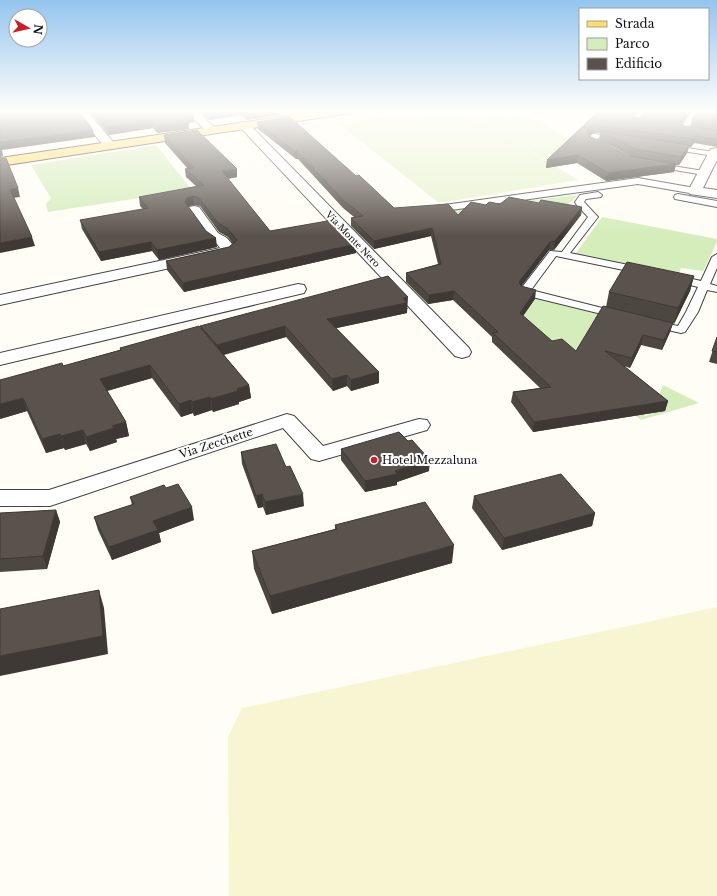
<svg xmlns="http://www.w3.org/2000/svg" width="717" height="896" viewBox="0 0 717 896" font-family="'Libre Baskerville',serif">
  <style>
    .farmland { fill: #f7f5d2 }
    .green { fill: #d4edbb }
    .pitch { fill: #e6f3cd }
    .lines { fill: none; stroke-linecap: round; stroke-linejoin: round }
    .service-casing { stroke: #444; stroke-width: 2 }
    .minor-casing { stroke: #444; stroke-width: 2 }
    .primary-casing { stroke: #222; stroke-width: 2 }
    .service { fill: #fff; fill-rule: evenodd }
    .minor { fill: #fff; fill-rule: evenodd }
    .primary { fill: #ffdc65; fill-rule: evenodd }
    .wall { fill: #4d4741; fill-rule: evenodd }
    .shaded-wall { fill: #3f3935 }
    .building { fill: #5a524c; stroke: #3f3935 }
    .poi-dot { fill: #cb1f24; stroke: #fff; stroke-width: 1.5 }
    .labels { text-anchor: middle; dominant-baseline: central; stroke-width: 4; stroke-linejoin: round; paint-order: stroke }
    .far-street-label { font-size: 9px; fill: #111; stroke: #fff }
    .street-label { font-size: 11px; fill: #111; stroke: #fff }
    .poi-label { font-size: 11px; fill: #111; stroke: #fff; text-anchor: start }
  </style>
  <rect width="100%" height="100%" fill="#fffdf5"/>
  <polygon class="farmland" points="717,607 717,896 229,896 228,737 242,708"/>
  <g class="green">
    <polygon points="156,145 192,190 48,212 46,204 51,198 31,165"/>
    <path d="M578,195c-5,5 -9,10 -18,11 -9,0 -18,-5 -27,-5 -20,2 -73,22 -88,9z"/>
    <polygon points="602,217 717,239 717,242 703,271 681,268 678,275 579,256 576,253"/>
    <polygon points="461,262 511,290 530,307 536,298 659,328 657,333 595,318 579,345 632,358 589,369 645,416 664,410 656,402 663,385 699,403 641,420"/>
  </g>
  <g class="pitch">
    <polygon points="435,110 461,110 578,180 439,203 338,123"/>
    <polygon points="503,110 516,110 591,151 544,159 470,115"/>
  </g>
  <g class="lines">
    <defs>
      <g id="service">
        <polygon points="641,110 648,110 638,124 632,124 631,122"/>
        <polygon points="693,110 700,110 688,128 717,133 717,137 680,132 679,130"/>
        <polygon points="593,134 618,137 622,139 618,141 598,138 596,140 609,145 610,147 606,149 588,142 588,138"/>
        <polygon points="667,145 714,152 717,152 717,155 714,156 670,149 666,147"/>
        <polygon points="654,163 704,171 708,173 704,175 657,167 653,165"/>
        <polygon points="638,178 695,188 699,191 695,194 638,184 437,212 433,209 437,206"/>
        <polygon points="598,192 602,195 601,197 586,199 584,202 598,217 570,253 643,268 648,271 643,274 556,256 531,290 622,313 624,315 622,317 618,318 520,294 519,292 520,290 550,251 562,252 588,217 576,204 575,202 580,195"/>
        <polygon points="678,194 717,201 717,207 675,199 674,197 675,195"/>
        <polygon points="717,254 717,268 710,284 717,286 717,292 707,290 698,312 685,332 681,333 650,326 648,324 650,322 654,321 678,326 686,312 698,287 671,280 670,278 675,275 701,281 712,257"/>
      </g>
      <g id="minor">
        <polygon points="75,110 86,110 114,143 116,146 114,149 106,149"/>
        <polygon points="184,110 196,110 217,130 215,132 207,132"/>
        <polygon points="244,122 248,123 469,348 471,352 469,356 462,358 455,356 240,127 238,125 240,123"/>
        <polygon points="717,148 717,160 703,188 717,190 717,198 690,194 688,191 709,152 711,149"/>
        <polygon points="194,206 199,207 218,233 227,238 236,249 230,255 0,305 0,295 220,248 217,244 208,239 187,210 189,207"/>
        <polygon points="298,284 304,285 306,289 304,293 0,365 0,353"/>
        <polygon points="287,414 294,416 323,446 419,419 427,420 430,425 427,430 319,461 311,459 283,428 50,506 0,506 0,490 49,490"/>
      </g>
      <polygon id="primary" points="327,110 356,110 351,113 0,166 0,158"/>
    </defs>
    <use href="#service" class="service-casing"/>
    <use href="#minor" class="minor-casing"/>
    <use href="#primary" class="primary-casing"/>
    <use href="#service" class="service"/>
    <use href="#minor" class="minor"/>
    <use href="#primary" class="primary"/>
  </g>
  <g class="wall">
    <polygon points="88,110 189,110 194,122 189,123 189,129 157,133 153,128 109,135"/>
    <polygon points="198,110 289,110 279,112 279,115 247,120 241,115 209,120"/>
    <path d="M600,110h39l-6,7v1l8,-1 5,-7h45l-10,15 10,2 1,-8 25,-9v37l-23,-4 -3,4h-2l-2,6 -8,12h-3l-2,7 -68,9 -29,-18 -31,5 1,-8zM593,133h7l-1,7 33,17 -3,-1 -40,-20z"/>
    <polygon points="257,122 356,176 394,208 458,215 486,205 539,203 582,207 581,215 554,250 549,250 521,286 535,299 523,316 552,341 576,351 606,307 609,292 694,276 690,291 674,324 673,323 670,332 662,350 641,345 630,368 624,366 668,401 665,411 533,432 511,402 513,392 540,388 492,342 492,337 453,300 428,304 406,282 406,273 438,264 431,236 374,249 351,226 351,218 354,217 343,208 298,159 296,159 258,129"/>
    <polygon points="164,135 237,177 228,179 270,231 356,253 184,292 167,270 166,261 229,247 233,244 228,237 219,232 200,206 194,205 188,206 217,247 159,260 152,251 101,261 82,229 80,220 143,209 140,206 139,197 197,187 186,177 185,169 188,169 165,143"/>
    <polygon points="407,308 407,313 336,328 379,372 379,383 351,391 347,386 333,391 286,337 224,355 249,385 251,398 239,402 239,404 213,412 212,410 194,416 193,413 181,417 152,378 107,391 126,422 129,436 116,439 117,442 90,451 86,444 65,450 64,448 46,453 27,411 0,419 63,366 120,350 120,348 201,328 200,326 408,308"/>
    <polygon points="717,337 717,364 709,362"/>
    <polygon points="341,449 429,471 397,482 397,485 365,492 341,460"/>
    <polygon points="241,452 304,506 266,515 263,507 258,508 242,464"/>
    <polygon points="166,488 194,520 159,533 161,542 112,560 98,530 94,517 132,505 130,497"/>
    <polygon points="474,496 595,513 592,526 502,550 472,508"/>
    <polygon points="56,510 60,522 47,569 0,572 0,513"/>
    <polygon points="335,525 452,563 272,614 254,569 252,551 335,529"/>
  </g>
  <g class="shaded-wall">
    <polygon points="222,110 240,110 241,115 209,120 208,112"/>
    <polygon points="264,110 289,110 279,112 279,115 247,120 247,113"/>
    <polygon points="634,110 639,110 630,121 631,114"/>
    <polygon points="688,110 691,110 678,131 679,123"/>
    <polygon points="193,114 194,122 189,123 189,129 157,133 156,126 183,116"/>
    <polygon points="152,121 153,128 109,135 108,127"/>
    <polygon points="594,125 593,133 587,137 588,129"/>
    <polygon points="93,130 95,137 2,150 3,156 0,157 0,142"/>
    <polygon points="695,136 694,143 691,147 693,139"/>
    <polygon points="689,145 687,153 679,165 681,157"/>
    <polygon points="297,151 298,159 296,159 295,152"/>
    <polygon points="578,155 577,163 546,168 547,160"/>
    <polygon points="676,164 674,172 606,181 608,173"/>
    <polygon points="237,169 237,177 223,179 222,171"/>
    <polygon points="18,188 20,197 12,198 10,189"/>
    <polygon points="193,196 194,205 188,206 185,202 187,198"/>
    <polygon points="582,207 581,215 554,250 555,241"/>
    <polygon points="432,228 431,236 374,249 374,241"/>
    <polygon points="32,237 35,246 0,253 0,243"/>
    <polygon points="216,238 217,247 159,260 157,250"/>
    <polygon points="151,242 152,251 101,261 99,252"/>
    <polygon points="550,242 549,250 518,291 519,282"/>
    <polygon points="356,244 356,253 184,292 183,283"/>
    <polygon points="694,276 690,291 674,324 678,308"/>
    <polygon points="536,290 535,299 518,323 520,313"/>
    <polygon points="454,291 453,300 428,304 429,295"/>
    <polygon points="408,297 407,313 328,330 327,319"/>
    <polygon points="673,323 670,332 662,350 664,340"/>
    <polygon points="285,326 286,337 218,356 217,345"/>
    <polygon points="643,335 641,345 630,368 632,358"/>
    <polygon points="150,365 152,378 103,392 100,379"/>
    <polygon points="379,372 379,383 351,391 351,380"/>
    <polygon points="347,375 347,386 333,391 332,379"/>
    <polygon points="249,385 251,398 239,402 239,404 213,412 211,399 237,389"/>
    <polygon points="210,397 212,410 194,416 192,402"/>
    <polygon points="23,398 27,411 0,419 0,404"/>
    <polygon points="191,400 193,413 181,417 179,404"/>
    <polygon points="668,401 665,411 533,432 534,422"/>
    <polygon points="126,422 129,436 116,439 117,442 90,451 86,437 112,426"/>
    <polygon points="83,430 86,444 65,450 61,436"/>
    <polygon points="60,434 64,448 46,453 42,439"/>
    <polygon points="430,460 429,471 397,482 397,485 365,492 365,481"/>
    <polygon points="262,494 263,507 258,508 256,496"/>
    <polygon points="303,494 304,506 266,515 265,502"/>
    <polygon points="192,507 194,520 159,533 161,542 112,560 109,547 153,521"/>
    <polygon points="56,510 60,522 47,569 43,556"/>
    <polygon points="595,513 592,526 502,550 504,538"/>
    <polygon points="454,545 452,563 272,614 270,596"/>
    <polygon points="99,590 104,608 108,654 0,676 0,656"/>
  </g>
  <g class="building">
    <polygon points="0,110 78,110 93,130 0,142"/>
    <polygon points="93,110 189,110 193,114 183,116 189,121 156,126 152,121 108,127"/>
    <polygon points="205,110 222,110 208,112"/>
    <polygon points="243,110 264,110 247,113"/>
    <polygon points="600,110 634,110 631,114 633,118 641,117 646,110 688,110 679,123 682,126 717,130 717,139 695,136 693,139 594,125 588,129 589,136 629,156 676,164 608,173 578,155 547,160"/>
    <polygon points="699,110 717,110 717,124 692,119"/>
    <polygon points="290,117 356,176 359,175 394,208 448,204 458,215 471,202 486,205 489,202 500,204 509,197 539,203 541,200 582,207 555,241 550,242 519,282 521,286 536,290 520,313 552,341 562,339 576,351 603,306 673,323 664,340 643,335 632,358 605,351 668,401 534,422 513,392 551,387 493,333 498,332 454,291 429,295 406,273 441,264 432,228 374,241 351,218 363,216 343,200 297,151 295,152 257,122"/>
    <polygon points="197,130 237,169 222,171 270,231 333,220 356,244 183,283 166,261 229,247 237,240 227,228 218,223 199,198 193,196 187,198 185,202 206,231 216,238 157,250 151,242 99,252 80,220 148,208 139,197 204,185 185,169 193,168 164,135"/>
    <polygon points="600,131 689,145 681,157 635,149"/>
    <polygon points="6,158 18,188 10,189 32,237 0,243 0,159"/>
    <polygon points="627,262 694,276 678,308 609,292"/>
    <polygon points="388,276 408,297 403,298 407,303 327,319 379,372 351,380 347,375 332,379 285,326 217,345 200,326"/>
    <polygon points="199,326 249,385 237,389 238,391 211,399 210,397 192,402 191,400 179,404 150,365 100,379 126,422 112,426 114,428 86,437 83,430 61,436 60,434 42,439 23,398 0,404 0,380 62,363 63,366 121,350 120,348"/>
    <polygon points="717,337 717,352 712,351"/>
    <polygon points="399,432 408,441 412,440 430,460 395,471 397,474 365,481 341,449"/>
    <polygon points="276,444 286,467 290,466 303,494 265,502 262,494 256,496 241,452"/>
    <polygon points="561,474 595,513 504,538 474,496"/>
    <polygon points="178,484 192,507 153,521 158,530 109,547 94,517 134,504 130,497 164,485 166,488"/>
    <polygon points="425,502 454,545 270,596 252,551 337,529 335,525"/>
    <polygon points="56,510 43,556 0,559 0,513"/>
    <polygon points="99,590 103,636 0,656 0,609"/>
  </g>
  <linearGradient id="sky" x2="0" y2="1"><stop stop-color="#94c5ef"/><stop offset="0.47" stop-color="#fffefa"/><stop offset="1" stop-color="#fffefa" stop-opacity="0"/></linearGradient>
  <rect width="717" height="236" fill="url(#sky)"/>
  <circle class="poi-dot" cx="374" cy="460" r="4"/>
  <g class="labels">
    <g class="far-street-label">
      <text transform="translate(353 239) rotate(46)">Via Monte Nero</text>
    </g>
    <g class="street-label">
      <text transform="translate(216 443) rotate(-18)">Via Zecchette</text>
    </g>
    <g class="poi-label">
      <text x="382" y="460">Hotel Mezzaluna</text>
    </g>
  </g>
  <rect x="579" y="8" width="130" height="72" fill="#ffffff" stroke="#a0a0a0"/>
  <rect x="587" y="21" width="20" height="6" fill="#ffdc65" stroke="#a0a0a0"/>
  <text x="615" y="28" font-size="12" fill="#111111">Strada</text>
  <rect x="587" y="38" width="20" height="12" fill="#d4edbb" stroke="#a0a0a0"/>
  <text x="615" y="48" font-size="12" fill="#111111">Parco</text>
  <rect x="587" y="58" width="20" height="12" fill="#5a524c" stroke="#a0a0a0"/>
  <text x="615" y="68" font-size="12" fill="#111111">Edificio</text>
  <g transform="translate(28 28) rotate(98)"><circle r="19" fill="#ffffff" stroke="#a0a0a0"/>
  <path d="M0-3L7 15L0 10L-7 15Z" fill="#cb1f24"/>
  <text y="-6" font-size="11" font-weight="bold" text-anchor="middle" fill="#111111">N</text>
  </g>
</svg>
